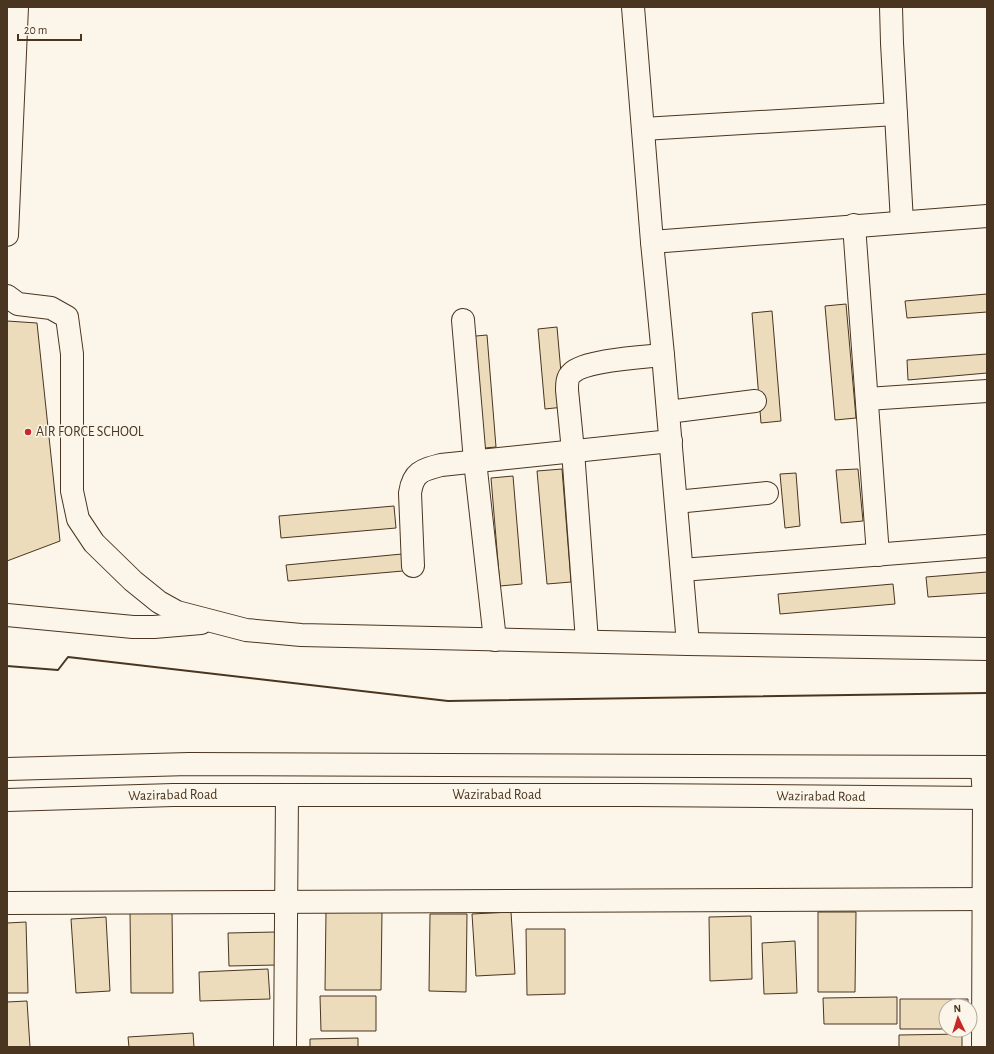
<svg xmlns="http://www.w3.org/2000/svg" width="994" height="1054" viewBox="0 0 994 1054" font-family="'Alegreya Sans',sans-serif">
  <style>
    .building { fill: #ecdcbc; stroke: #4a3520 }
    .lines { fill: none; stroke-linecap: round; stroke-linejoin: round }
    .minor-casing { stroke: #4a3520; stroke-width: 24 }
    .highway-casing { stroke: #4a3520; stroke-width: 24 }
    .minor { stroke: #fbf6e9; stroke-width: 22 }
    .highway { stroke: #fbf6e9; stroke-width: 22 }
    .wall { stroke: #4a3520; stroke-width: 2 }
    .poi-dot { fill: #c62828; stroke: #fbf6e9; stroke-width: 1.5 }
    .labels { text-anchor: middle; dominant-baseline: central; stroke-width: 3; stroke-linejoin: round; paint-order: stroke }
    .poi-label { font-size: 14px; fill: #4a3520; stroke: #fbf6e9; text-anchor: start }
    .street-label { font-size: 14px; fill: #4a3520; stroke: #fbf6e9 }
  </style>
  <rect width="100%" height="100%" fill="#fbf6e9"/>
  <g class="building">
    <polygon points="987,294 987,312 907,318 905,301"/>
    <polygon points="846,304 856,418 835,420 825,306"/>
    <polygon points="772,311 781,421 761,423 752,313"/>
    <polygon points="7,321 37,323 60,541 7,561"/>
    <polygon points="557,327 564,407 545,409 538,329"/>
    <polygon points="487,335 496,447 474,449 465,337"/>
    <polygon points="987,354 987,373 908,380 907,360"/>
    <polygon points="562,469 571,582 547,584 537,471"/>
    <polygon points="858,469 863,521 841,523 836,470"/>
    <polygon points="796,473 800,526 785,528 780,474"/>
    <polygon points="513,476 522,584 500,586 491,478"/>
    <polygon points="394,506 396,528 281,538 279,516"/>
    <polygon points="402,554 403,571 288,581 286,565"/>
    <polygon points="987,572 987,593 928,597 926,577"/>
    <polygon points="893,584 895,604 780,614 778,594"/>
    <polygon points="172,910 173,993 131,993 130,911"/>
    <polygon points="326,911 382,911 381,990 325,990"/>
    <polygon points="511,912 515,974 476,976 472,914"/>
    <polygon points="818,912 856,912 855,992 818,992"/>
    <polygon points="430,914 467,914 466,992 429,991"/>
    <polygon points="751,916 752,979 710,981 709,917"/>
    <polygon points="106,917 110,991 76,993 71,919"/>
    <polygon points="26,922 28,993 7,993 7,923"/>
    <polygon points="526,929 565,929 565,994 527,995"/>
    <polygon points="276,932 277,965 229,966 228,933"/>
    <polygon points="795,941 797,993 764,994 762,943"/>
    <polygon points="268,969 270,999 200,1001 199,972"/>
    <polygon points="320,996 376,996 376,1031 321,1031"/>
    <polygon points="897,997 897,1024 824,1024 823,998"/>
    <polygon points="900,999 968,999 968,1006 946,1006 946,1029 900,1029"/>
    <polygon points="27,1001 30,1047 7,1047 7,1002"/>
    <polygon points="193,1033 194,1047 129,1047 128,1037"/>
    <polygon points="962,1034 962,1047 899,1047 899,1035"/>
    <polygon points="358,1038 358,1047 310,1047 310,1039"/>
  </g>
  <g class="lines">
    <defs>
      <g id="minor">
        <polyline points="633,7 652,242 663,355 688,644"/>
        <polyline points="891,7 892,43 902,222"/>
        <polyline points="643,129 896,114"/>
        <polyline points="854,225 878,555"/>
        <polyline points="7,235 17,7"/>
        <polyline points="652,242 987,216"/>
        <polyline points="7,296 18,304 51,308 67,317 72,354 72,491 78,519 94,543 133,581 159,602 177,612 246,630 301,635 688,644 987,649"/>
        <polyline points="463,320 475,461 495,640"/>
        <polyline points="867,399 987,391"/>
        <polyline points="668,412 755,401"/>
        <polyline points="676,502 767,493"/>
        <path d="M413,566l-3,-73c3,-21 12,-23 31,-28l230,-24"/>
        <polyline points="682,570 987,546"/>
        <polyline points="7,615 133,627 154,627 201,623"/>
        <path d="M587,641l-14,-190 -6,-61c0,-6 0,-13 5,-17 13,-13 72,-16 91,-18"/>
        <polyline points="982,767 984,798 983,1047"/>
        <polyline points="7,903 987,899"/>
        <polyline points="285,1047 287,795"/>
      </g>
      <g id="highway">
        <polyline points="7,769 189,764 987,767"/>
        <path id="s1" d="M7,800l166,-5h465l349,3"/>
      </g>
    </defs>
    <use href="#minor" class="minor-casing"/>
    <use href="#highway" class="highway-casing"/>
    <use href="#minor" class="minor"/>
    <use href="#highway" class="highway"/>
    <polyline class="wall" points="7,666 58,670 68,657 448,701 987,693"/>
  </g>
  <circle class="poi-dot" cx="28" cy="432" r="4"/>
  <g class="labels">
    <g class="poi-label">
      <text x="36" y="432">AIR FORCE SCHOOL</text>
    </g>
    <g class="street-label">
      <text stroke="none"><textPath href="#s1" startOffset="490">Wazirabad Road</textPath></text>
      <text stroke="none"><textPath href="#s1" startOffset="166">Wazirabad Road</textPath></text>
      <text stroke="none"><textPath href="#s1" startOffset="814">Wazirabad Road</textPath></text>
    </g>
  </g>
  <rect width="994" height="1054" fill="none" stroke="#4a3520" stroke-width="16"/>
  <g transform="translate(958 1018) rotate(356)"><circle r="19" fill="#fbf6e9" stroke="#b4a999"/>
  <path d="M0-3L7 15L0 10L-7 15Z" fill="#c62828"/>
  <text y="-6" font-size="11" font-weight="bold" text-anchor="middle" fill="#4a3520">N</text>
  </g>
  <path d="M18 34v6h63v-6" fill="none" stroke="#4a3520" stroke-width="2"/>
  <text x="24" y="34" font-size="12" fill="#4a3520" stroke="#fbf6e9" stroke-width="3" paint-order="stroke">20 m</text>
</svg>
